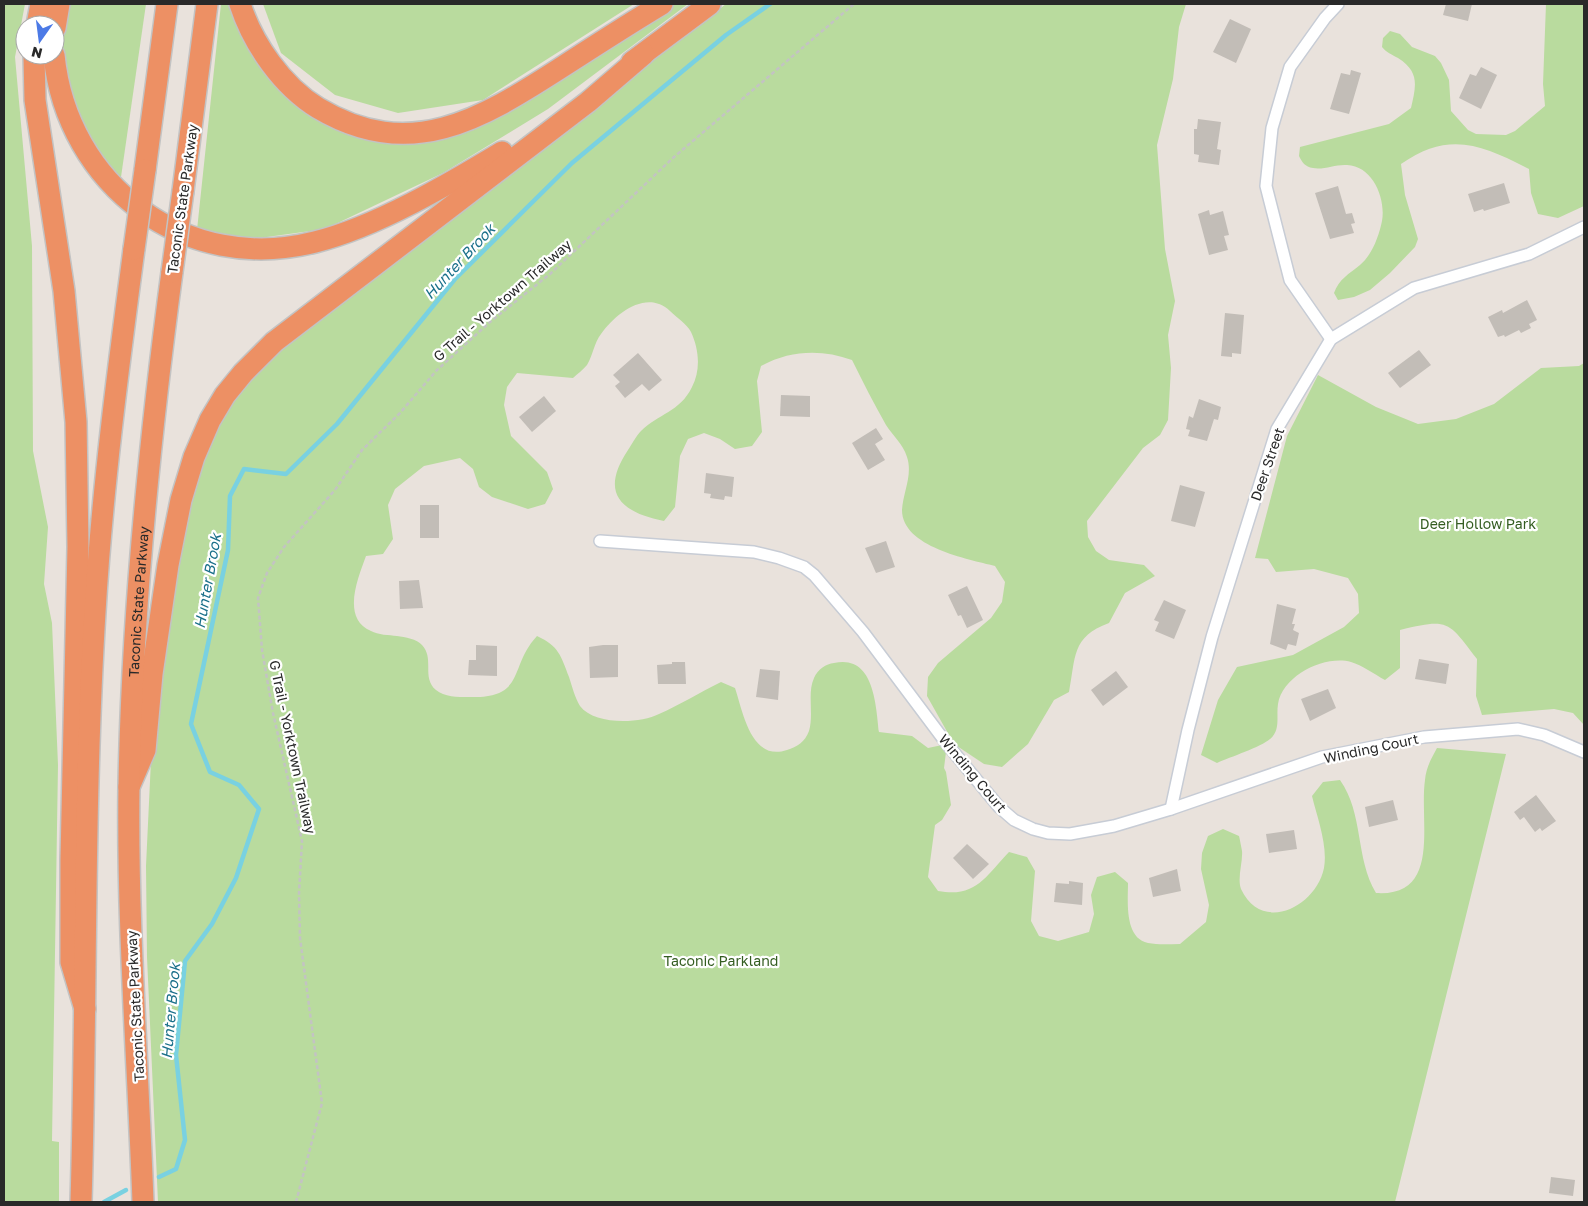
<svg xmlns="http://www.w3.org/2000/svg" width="1588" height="1206" viewBox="0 0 1588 1206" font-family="'Golos Text',sans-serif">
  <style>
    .green { fill: #b9db9e }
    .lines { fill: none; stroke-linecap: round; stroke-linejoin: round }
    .stream { stroke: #79d1e1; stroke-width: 4.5 }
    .building { fill: #c2bdb7 }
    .minor-casing { stroke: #c7ccd5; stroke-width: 14 }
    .motorway-casing { stroke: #c3c3c3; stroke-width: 24 }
    .path { stroke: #c3c3c3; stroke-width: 2.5; stroke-dasharray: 4 2.5; stroke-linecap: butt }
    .minor { stroke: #fff; stroke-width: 11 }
    .motorway { stroke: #ed9064; stroke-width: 21 }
    .motorway-bridge-casing { stroke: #c3c3c3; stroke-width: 24; stroke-linecap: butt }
    .motorway-bridge { stroke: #ed9064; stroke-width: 21 }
    .labels { text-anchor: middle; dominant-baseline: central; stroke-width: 4.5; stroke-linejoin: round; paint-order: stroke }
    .street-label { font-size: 14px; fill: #292929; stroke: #fff }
    .park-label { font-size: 14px; fill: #345d21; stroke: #fff }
    .water-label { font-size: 15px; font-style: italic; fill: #1b708a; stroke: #fff }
  </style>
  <rect width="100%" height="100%" fill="#e9e2dc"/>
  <g class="green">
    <polygon points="4,4 25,4 15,57 32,246 33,451 48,527 44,584 52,623 58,765 52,1141 59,1142 59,1202 4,1202"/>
    <polygon points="66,4 146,4 121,177 105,169 82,129 60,59 63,13"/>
    <polygon points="221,4 230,4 302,108 400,139 595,55 673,4 688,4 548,109 443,173 325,229 237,241 197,230"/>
    <polygon points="263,4 634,4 483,100 398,113 335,95 281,53"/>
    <path d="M726,4h460l-7,23 -6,52 -16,66 8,104 10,52 -7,34 3,33 -3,52 -8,15 -17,13 -56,73 1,16 8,14 13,9 35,5 11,11 -30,17 -16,30c-38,14 -33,34 -40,69l-15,8 -26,44 -26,23 -18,-3 -30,-20 -27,-48 1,-19 10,-14 53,-45 11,-16 3,-20 -10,-16c-27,-7 -93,-19 -93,-56 1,-18 11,-35 5,-53 -4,-13 -14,-21 -21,-32 -12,-21 -23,-43 -34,-65 -30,-11 -62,-10 -91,6l-4,15 5,51 -10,14 -17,3 -15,-10 -16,-6 -16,6 -8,17 -5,51 -11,14c-45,-9 -64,-29 -36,-71 4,-6 8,-14 13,-19 17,-17 39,-19 51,-44 9,-17 7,-38 -1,-55 -4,-8 -15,-15 -21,-21 -23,-22 -54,2 -69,23 -7,9 -8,21 -14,31 -4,5 -10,9 -14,13l-56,-5 -10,14 -3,18 7,31 36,36 6,17 -8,15 -17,5 -36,-12 -13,-10 -6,-18 -13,-11 -36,8 -29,23 -7,16 5,34 -10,15 -17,2c-8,22 -25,62 5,75 7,4 18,4 26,5 8,1 20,3 25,9 13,14 -1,32 14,45 8,7 22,7 32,7 59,2 40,-30 69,-61 22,10 24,20 32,41 3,9 6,21 11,29 14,19 59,18 79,8 21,-9 41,-22 62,-32l14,6c8,24 16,74 52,62 10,-3 18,-8 22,-19 5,-16 -2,-38 5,-53 4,-9 12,-14 20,-15 40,-9 42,42 45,69l33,4 16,12 19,-4 -3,24 2,4 5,33 -9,15 -7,5 -7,52 10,14c38,7 47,-14 71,-39l18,5 8,14 -4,50 8,15 19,5 31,-9 5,-18 -3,-19 6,-18 18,-5 13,11c0,18 -4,55 20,60 10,2 22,1 32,1l26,-22 3,-17 -8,-36 1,-16 6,-17 15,-7 16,7c1,4 2,10 3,15 1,11 -5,27 -1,38 21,45 75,18 83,-21 4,-23 -7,-51 -12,-72l11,-14 17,-2c24,34 15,78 36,113 66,4 43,-71 49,-113 1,-12 6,-21 12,-32l69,6 -111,448h-1237l-11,-245 -1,-91 5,-106 5,-53 31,-203 17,-55 45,-74 67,-58z"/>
    <path d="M1546,4h38v202l-26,12 -20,-4 -7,-21 -2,-24c-46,-24 -80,-39 -128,-5l4,31 13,44 -3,8 -25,26 -20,17 -16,7 -16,3 -4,-7c5,-14 15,-19 26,-28 12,-10 19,-29 22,-44 4,-22 -9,-55 -35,-56 -11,-1 -23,5 -34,3 -8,-1 -11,-6 -14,-12l1,-9 89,-23 22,-16c5,-22 9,-36 -13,-50 -7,-4 -11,-5 -16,-11l1,-9 7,-7 10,3 12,13 23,9 6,7 8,17 2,31 17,19 8,4 30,1 9,-4 30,-25 -2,-22z"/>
    <path d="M1584,363v362l-11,-12 -19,-4 -72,6 -6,-19 1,-37c-29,-38 -28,-41 -77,-29v38l-15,12c-11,-6 -23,-15 -34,-18 -26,-7 -68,13 -73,42 -2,12 3,26 -8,35 -9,8 -40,18 -53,24l-16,-8 17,-55 19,-33 56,-12 51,-28 15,-14 -1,-19 -10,-16 -34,-9 -38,3 -8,-13 -13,-1 32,-122 31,-61 58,32 42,17 38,-5 38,-15 47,-36 38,-2z"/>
  </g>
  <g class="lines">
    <g class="stream">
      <polyline points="159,1177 176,1169 185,1140 176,1055 185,961 212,924 236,878 259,809 239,785 210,772 191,724 228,550 230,496 244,469 286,474 337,424 455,279 572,163 726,35 770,4"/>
      <polyline points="104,1202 126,1190"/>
    </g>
  </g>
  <g class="building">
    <polygon points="1446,4 1472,4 1468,21 1443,15"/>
    <polygon points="1230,19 1251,29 1236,63 1213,52"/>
    <polygon points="1481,67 1497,75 1481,109 1459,98 1470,74 1476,76"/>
    <polygon points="1351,70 1361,73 1349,114 1330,109 1341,73 1350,75"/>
    <polygon points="1198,119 1221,122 1217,149 1221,150 1219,165 1198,162 1199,155 1194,154 1194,129 1197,129"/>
    <polygon points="1504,183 1510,203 1484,211 1483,209 1474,212 1468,194"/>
    <polygon points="1338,186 1346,214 1352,213 1355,223 1351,224 1354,233 1330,239 1315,193"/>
    <polygon points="1209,210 1210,215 1223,211 1229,235 1224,236 1228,250 1209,255 1198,214"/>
    <polygon points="1527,300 1537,320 1529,324 1531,328 1521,333 1519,330 1505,337 1504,335 1498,337 1488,317 1502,310 1503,313"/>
    <polygon points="1225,313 1244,315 1241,354 1232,353 1232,357 1221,356"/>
    <polygon points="1419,350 1431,365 1400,388 1388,373"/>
    <polygon points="638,353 662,380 649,391 642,384 625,398 615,386 620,382 613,375"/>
    <polygon points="781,395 810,396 810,417 780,416"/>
    <polygon points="544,396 556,411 532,432 519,417"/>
    <polygon points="1199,399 1221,407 1218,420 1214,419 1207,441 1188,436 1190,430 1186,429 1189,416 1193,418"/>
    <polygon points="876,428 883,439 875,444 885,460 868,470 852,443"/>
    <polygon points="706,473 734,477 732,497 725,496 724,500 710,498 711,494 704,493"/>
    <polygon points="1180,485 1205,492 1195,527 1171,521"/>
    <rect x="420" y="505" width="19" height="33"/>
    <polygon points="886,541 895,567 876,573 865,548"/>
    <polygon points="419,580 423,608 400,609 399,581"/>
    <polygon points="967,586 983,620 967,628 961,615 958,616 948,595"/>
    <polygon points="1164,600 1186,610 1174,639 1155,631 1159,622 1154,620"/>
    <polygon points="1277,604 1296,609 1292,624 1295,624 1293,630 1299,633 1296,646 1288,644 1286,650 1270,644"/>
    <polygon points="476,645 497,646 497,676 468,675 469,660 476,660"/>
    <polygon points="603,645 618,645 618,677 590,678 589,647"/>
    <polygon points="1419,659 1449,664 1446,684 1415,679"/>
    <polygon points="672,662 685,662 686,684 658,684 657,665 672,664"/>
    <polygon points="760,669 780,671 778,700 756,697"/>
    <polygon points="1116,671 1128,687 1103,706 1091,690"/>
    <polygon points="1328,689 1336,708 1310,721 1301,699"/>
    <polygon points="1536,795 1556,821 1542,831 1540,828 1535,832 1524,817 1520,820 1514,812"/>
    <polygon points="1393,800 1398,820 1369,827 1365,807"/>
    <polygon points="1294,830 1297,849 1269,853 1266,834"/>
    <polygon points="967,844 989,864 973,879 953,858"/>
    <polygon points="1177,869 1181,891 1153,897 1149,878"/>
    <polygon points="1069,881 1083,883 1082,905 1054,902 1056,883 1069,884"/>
    <polygon points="1551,1177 1575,1180 1573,1196 1549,1193"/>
  </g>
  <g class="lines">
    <defs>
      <g id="minor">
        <polyline points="1331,339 1290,280 1266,186 1272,128 1290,67 1325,18 1338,4"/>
        <polyline points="600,541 754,552 779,558 804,567 814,575 863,632 947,744 999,807 1014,820 1033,829 1048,833 1070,834 1114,826 1171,809 1322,757 1424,737 1518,729 1544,735 1584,752"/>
        <polyline points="1171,809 1188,730 1212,637 1277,429 1331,339 1414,288 1529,254 1584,227"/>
      </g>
      <g id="motorway">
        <path d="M240,4c13,40 42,82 78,104 92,55 163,11 241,-39 34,-22 68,-44 103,-65"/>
        <polyline points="37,25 41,4"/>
        <polyline points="55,28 59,4"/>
        <polyline points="34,55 35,100 64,291 76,422 78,547 71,859 71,962 85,1009"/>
        <path d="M54,55c13,131 132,220 261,187 61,-15 134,-58 187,-90"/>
        <polyline points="632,62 710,4"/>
        <polyline points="145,170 167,4"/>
        <polyline points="183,191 207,4"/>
        <polyline points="129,787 145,750 152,674 168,565 181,500 194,457 210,420 225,395 243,373 274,342 588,102 644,54"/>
        <path d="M81,1202c6,-196 2,-394 14,-590 7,-121 23,-242 39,-363"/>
        <path id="s1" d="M143,1202c-5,-139 -16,-278 -14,-417 3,-172 20,-342 43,-513"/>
      </g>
    </defs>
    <use href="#minor" class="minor-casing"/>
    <use href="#motorway" class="motorway-casing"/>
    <polyline class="path" points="296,1202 322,1103 300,938 299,893 302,841 273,713 262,650 258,598 267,573 284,547 335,490 362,450 400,413 436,371 490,322 550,274 674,157 854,4"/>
    <use href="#minor" class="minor"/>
    <use href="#motorway" class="motorway"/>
    <defs>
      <g id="motorway-bridge">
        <polyline points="134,249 145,170"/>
        <polyline points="172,272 183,191"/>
      </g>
    </defs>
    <use href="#motorway-bridge" class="motorway-bridge-casing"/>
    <use href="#motorway-bridge" class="motorway-bridge"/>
  </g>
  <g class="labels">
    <g class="street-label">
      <text transform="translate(182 199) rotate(-82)">Taconic State Parkway</text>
      <text transform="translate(502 300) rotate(-41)">G Trail - Yorktown Trailway</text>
      <text transform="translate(1267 464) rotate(-71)">Deer Street</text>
      <text stroke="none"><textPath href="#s1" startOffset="601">Taconic State Parkway</textPath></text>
      <text transform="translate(293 747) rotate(78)">G Trail - Yorktown Trailway</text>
      <text transform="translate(1371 748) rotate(-12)">Winding Court</text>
      <text transform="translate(973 773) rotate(50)">Winding Court</text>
      <text transform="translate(135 1006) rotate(-93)">Taconic State Parkway</text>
    </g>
    <g class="park-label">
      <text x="1478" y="523">Deer Hollow Park</text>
      <text x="721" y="960">Taconic Parkland</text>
    </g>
    <g class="water-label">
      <text transform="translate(459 261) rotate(-47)">Hunter Brook</text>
      <text transform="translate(207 581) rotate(-80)">Hunter Brook</text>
      <text transform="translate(170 1011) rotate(-85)">Hunter Brook</text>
    </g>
  </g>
  <rect width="1588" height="1206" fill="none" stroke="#292929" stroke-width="10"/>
  <g transform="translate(40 40) rotate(194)"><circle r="24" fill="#ffffff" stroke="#a9a9a9"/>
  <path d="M0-4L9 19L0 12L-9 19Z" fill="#4c7ae6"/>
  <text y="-8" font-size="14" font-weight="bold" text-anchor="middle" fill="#292929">N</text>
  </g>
</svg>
